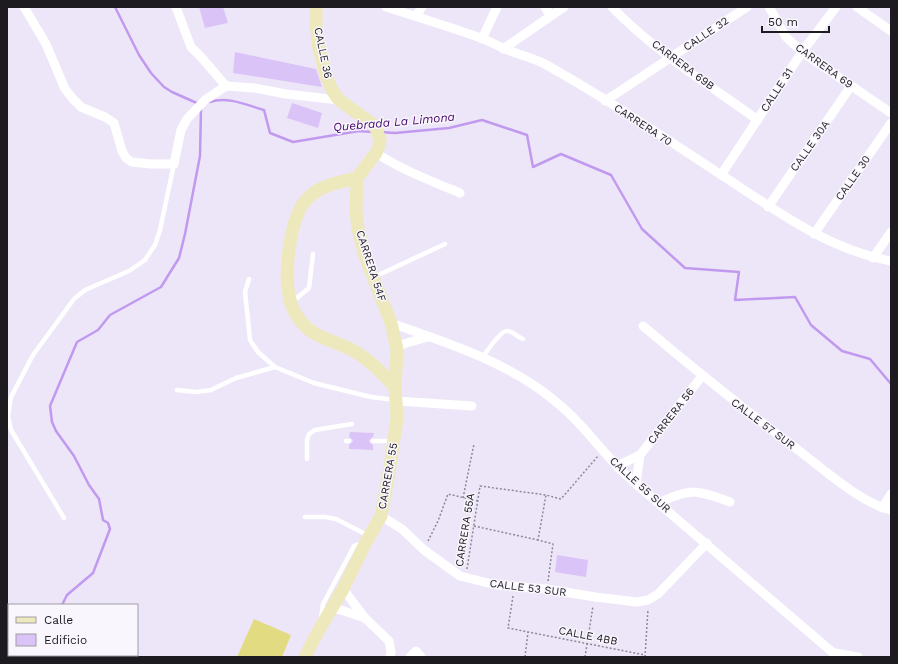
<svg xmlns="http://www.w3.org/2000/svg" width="898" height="664" viewBox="0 0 898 664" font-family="'Work Sans',sans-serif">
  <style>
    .green { fill: #e2db81 }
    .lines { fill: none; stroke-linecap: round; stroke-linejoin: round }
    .stream { stroke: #c19aef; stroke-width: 2.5 }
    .building { fill: #dac3f7 }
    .path { stroke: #8d8894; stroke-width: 1.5; stroke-dasharray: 2 2; stroke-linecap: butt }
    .lane { stroke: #fff; stroke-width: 4.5 }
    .street { stroke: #fff; stroke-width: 9 }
    .secondary { stroke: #ede9bc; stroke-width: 13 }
    .labels { text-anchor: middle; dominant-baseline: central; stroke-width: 3; stroke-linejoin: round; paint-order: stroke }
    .street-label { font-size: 11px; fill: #1d1a20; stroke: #f9f6fd }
    .water-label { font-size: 12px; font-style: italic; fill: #44076e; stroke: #f9f6fd }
  </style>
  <rect width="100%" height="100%" fill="#ede6f8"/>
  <polygon class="green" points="254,619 291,635 282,657 237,657"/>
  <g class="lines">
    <g class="stream">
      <polyline points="115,7 139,55 151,73 164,87 172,92 199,104"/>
      <path d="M210,102c17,-6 37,3 54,8l6,23 23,9 66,-11 13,1"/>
      <polyline points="381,132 395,133 449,128 482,120 527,135 533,167 561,154 611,175 642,229 685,268 739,272 735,300 795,297 811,325 842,351 870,359 891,384"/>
      <polyline points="62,605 67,595 93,573 110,529 108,523 103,520 99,499 89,485 74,456 56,431 52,422 50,406 77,342 98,330 110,315 161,287 179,258 185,234 200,156 201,108"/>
      <polyline points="33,657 34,655"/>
    </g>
  </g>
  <g class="building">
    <polygon points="199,7 223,7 228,23 205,28"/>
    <polygon points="235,52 316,69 322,87 233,73"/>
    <polygon points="292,103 322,113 318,128 287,118"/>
    <polygon points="350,432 374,433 373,437 371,438 369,441 370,443 373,445 373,450 349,449 349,445 353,441 352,439 349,437"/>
    <polygon points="557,555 588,560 586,577 555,572"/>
  </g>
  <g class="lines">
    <g class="path">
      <polyline points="463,498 474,444"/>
      <polyline points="474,526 538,540"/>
      <polyline points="428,541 438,521 448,494 478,501"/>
      <polyline points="467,569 480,486 546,495"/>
      <polyline points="548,581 553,544 538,540 546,495 561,499 598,456"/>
      <polyline points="513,596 508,628 645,655"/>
      <polyline points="525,657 528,632"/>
      <polyline points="585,657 593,606"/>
      <polyline points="645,657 648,609"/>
    </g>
    <g class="lane">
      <polyline points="374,277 445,244"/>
      <polyline points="249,279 245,292 250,340 258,352 275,367 314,383 371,397 396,400"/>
      <polyline points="292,302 309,288 313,254"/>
      <path d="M482,358c4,-5 19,-29 26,-27 5,1 10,6 15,8"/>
      <polyline points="177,390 197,392 211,390 236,378 275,367"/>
      <polyline points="346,441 349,441"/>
      <polyline points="373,441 392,441"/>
      <polyline points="307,459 307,440 309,434 315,430 352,424"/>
      <polyline points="305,517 325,517 336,519 367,535"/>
      <polyline points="64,518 11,430 8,416 11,397 33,355 74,299 85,290 129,271 145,260 155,245 160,230 174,164"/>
      <polyline points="321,618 323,604 352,550 354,546 363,543"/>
    </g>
    <g class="street">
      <polyline points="24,7 46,44 65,89 73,99 81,107 105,117 114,123 122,151 126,158 132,162 151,164 174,164 181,130 187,119 205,100 226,86 254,88 286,94 339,100"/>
      <polyline points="176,7 191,47 202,58 226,86"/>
      <path d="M386,7c32,10 64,20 95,31 8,3 15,7 22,10 13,6 27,9 40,15 61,34 119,73 177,111 54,35 106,75 171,87"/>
      <polyline points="545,7 550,15"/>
      <path d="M612,7c42,44 96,77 146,113"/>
      <polyline points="769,7 786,37 802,52 891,113"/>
      <polyline points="857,7 891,31"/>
      <polyline points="416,16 422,7"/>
      <polyline points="482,39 497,7"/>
      <polyline points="503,49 564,7"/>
      <polyline points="605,101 747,7"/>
      <path d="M376,153c26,17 55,28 84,40"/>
      <polyline points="721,175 802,52 836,7"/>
      <polyline points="768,207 851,86"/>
      <polyline points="814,234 891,123"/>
      <polyline points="873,258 891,232"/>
      <path d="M391,323c59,21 124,41 171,84 20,17 36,39 54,58 6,7 13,12 20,19l202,173"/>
      <path d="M643,326c52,44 105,86 159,127 23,18 61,51 89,57"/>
      <polyline points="397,349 403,344 428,337"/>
      <polyline points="397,401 472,406"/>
      <polyline points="617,466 640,455 702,376"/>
      <polyline points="636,484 640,455"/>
      <path d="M659,502c10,-3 22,-10 34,-10 12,0 25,6 37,10"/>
      <polyline points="882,508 891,494"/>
      <polyline points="381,516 402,529 424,550 460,576 496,585 547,589 595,597 637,602 648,600 658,594 707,543"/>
      <polyline points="343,589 365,618 389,641 391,652 390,657"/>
      <polyline points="332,608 341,610 365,618"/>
      <polyline points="835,653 858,657"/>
      <polyline points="410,657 416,651 421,657"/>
    </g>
    <g class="secondary">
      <path d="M357,178c-17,4 -37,7 -50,21 -17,17 -23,73 -18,96 2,13 9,25 19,34 13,11 31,13 46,22 16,9 29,23 41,36"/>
      <polyline points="305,657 315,637 343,589 366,542 381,516 390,467 397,418 395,387 397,349 391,323 365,256 358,229 356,211 357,178 376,153 379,146 380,140 375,126 339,100 332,90 326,76 319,49 316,25 316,7"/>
    </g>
  </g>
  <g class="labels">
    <g class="street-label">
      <text transform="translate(706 34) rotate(-34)">CALLE 32</text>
      <text transform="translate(323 53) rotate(78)">CALLE 36</text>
      <text transform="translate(683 65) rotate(37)">CARRERA 69B</text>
      <text transform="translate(824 66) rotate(36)">CARRERA 69</text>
      <text transform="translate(777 90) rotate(-57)">CALLE 31</text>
      <text transform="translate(643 125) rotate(33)">CARRERA 70</text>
      <text transform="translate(810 146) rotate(-55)">CALLE 30A</text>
      <text transform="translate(853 178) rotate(-55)">CALLE 30</text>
      <text transform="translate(371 266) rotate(72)">CARRERA 54F</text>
      <text transform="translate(671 416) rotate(-52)">CARRERA 56</text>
      <text transform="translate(763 424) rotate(37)">CALLE 57 SUR</text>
      <text transform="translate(388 476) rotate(-80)">CARRERA 55</text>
      <text transform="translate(640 485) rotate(42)">CALLE 55 SUR</text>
      <text transform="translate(465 530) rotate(-81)">CARRERA 55A</text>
      <text transform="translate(528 588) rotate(7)">CALLE 53 SUR</text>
      <text transform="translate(588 636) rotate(11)">CALLE 4BB</text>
    </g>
    <g class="water-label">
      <text transform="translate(394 122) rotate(-5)">Quebrada La Limona</text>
    </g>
  </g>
  <rect width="898" height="664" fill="none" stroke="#1d1a20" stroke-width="16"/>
  <rect x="8" y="604" width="130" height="52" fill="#f9f6fd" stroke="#a19ea5"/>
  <rect x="16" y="617" width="20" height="6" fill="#ede9bc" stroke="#a19ea5"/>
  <text x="44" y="624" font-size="12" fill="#1d1a20">Calle</text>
  <rect x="16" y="634" width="20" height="12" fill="#dac3f7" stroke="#a19ea5"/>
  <text x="44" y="644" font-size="12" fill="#1d1a20">Edificio</text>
  <path d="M762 26v6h67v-6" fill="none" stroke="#1d1a20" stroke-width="2"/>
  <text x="768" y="26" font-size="12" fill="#1d1a20" stroke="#f9f6fd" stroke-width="3" paint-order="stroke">50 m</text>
</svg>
